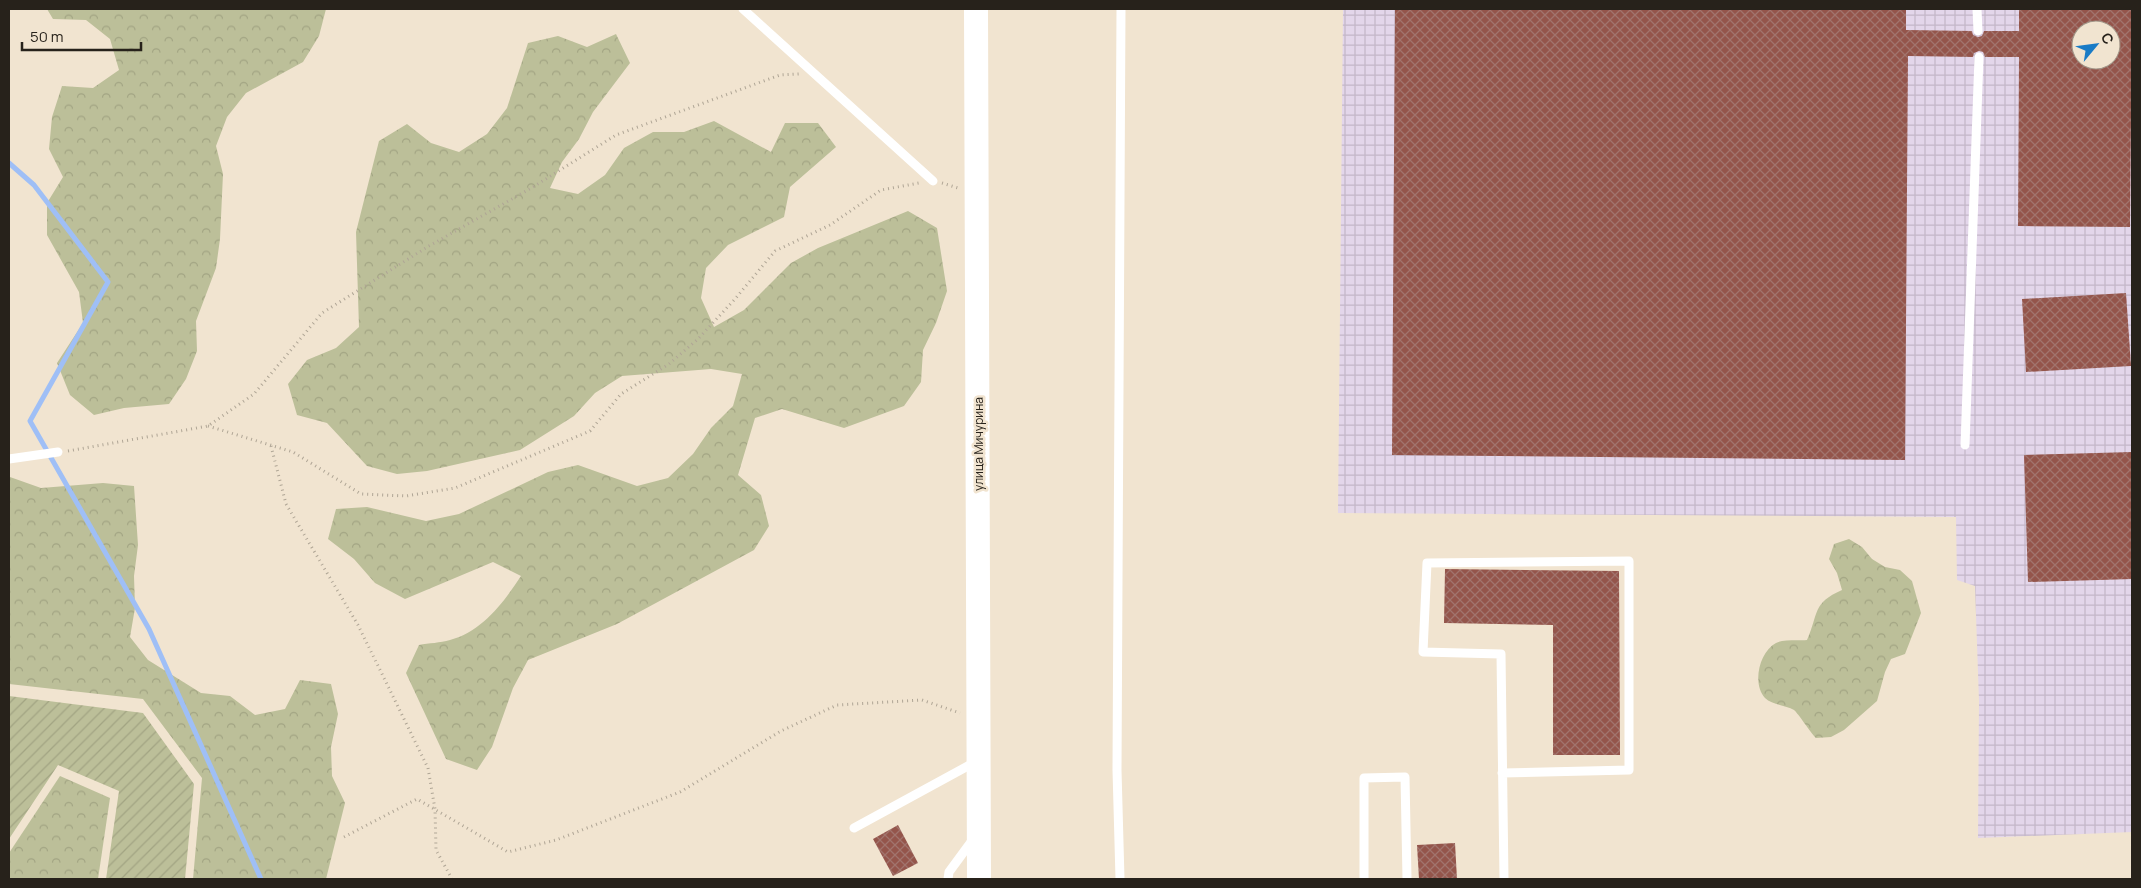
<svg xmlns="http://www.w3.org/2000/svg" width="2141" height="888" viewBox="0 0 2141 888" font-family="Manrope,sans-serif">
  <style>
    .industrial { fill: url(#industrial-grid); fill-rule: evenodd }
    .forest { fill: url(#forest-crowns) }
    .garden { fill: url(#garden-furrows) }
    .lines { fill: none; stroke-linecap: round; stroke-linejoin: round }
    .stream { stroke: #9fbff6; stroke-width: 5 }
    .building { fill: url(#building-cross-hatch); fill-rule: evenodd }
    .path { stroke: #afa595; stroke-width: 3; stroke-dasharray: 1 4; stroke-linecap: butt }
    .service { stroke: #fff; stroke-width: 9 }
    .secondary { stroke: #fff; stroke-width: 24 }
    .labels { text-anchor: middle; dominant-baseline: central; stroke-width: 5; stroke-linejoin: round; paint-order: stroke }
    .street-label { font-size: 12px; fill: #27221b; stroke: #f1e4d0 }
  </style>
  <defs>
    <pattern id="industrial-grid" width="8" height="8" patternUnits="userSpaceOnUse" patternTransform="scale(1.25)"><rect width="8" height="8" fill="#e3d6ea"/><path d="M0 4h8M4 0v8" fill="none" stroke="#c3b7c8"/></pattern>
    <pattern id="forest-crowns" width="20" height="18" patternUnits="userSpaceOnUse" patternTransform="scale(1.25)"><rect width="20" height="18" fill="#bcbf99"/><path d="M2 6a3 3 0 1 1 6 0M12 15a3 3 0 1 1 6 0" fill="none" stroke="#a2a483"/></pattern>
    <pattern id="garden-furrows" width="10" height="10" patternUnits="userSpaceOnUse" patternTransform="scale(1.25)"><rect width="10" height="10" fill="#bcbf99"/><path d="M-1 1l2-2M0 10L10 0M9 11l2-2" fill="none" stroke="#a2a483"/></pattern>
    <pattern id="building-cross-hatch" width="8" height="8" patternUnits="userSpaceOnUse" patternTransform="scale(1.25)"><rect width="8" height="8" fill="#94554b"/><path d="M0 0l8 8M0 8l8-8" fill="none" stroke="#a1746d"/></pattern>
  </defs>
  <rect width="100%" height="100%" fill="#f1e4d0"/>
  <path class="industrial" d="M1343,9h789v823l-154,6 1,-137 -4,-115 -18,-6 -1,-63 -618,-4zM2081,30h30v30h-30z"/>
  <g class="forest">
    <polygon points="47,9 326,9 319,36 303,62 246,93 227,117 216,146 223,174 220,239 216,268 196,321 197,351 186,379 169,404 124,408 94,415 70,395 57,363 83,323 79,292 47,235 47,203 63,177 49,149 52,117 62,86 93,88 119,70 110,39 86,20 53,19"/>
    <path d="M616,34l14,29 -37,49 -14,27 -17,23 -12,26 28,6 27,-19 19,-27 29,-16h31l30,-11 57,31 14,-29h33l18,24 -46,40 -6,30 -56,28 -22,23 -5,30 13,29 30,-17 47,-47 27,-15 90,-37 29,17 10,63 -11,32 -13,27 -2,32 -17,24 -60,22 -62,-19 -27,9 -17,57 23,20 8,31 -15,24 -137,74 -89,36 -15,28 -21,59 -15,23 -31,-11 -40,-86 13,-28c10,-2 21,-2 31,-5 32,-8 54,-38 71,-64l-28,-14 -88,37 -30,-16 -21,-24 -26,-20 8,-30 31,-2 59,14 33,-7 89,-42 30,-7 59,21 31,-8 25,-24 18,-26 22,-22 9,-32 -31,-5 -89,7 -27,17 -21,23 -54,34 -93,21 -30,3 -30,-8 -40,-43 -30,-8 -9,-31 19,-24 29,-12 23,-21 -3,-95 23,-91 28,-17 24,19 28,9 28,-18 20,-26 21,-65 30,-7 29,11z"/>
    <polygon points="9,467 10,477 41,488 103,483 134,486 138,545 134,576 135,608 130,637 148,660 201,693 230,696 255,715 285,709 300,680 331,684 338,714 331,747 332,776 345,803 326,879 193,879 202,778 143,699 9,684"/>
    <path d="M1849,539l13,8 10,12 13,8 15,3 12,11 9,32 -16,41 -14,5 -6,13 -8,29 -33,29 -13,7 -15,1c-6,-6 -18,-25 -22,-28 -8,-5 -22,-5 -29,-12 -13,-14 -6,-46 11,-55 7,-4 22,-2 31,-3 12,-27 5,-37 35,-50l-5,-17 -8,-14 5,-15z"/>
    <polygon points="60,776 110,798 98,879 9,879 9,853"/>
  </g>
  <polygon class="garden" points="9,696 143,713 194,784 185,879 106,879 119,791 58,765 9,839"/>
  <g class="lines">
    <polyline class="stream" points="9,163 34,185 108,282 30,421 149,629 261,879"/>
  </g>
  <g class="building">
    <path d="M1395,9h511v21l66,1 1,4 5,2 4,-1 2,-5h35v-22h113l-2,218 -112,-1 1,-169h-34l-2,-5 -4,-1 -5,2 -1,4 -65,-1 -3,404 -513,-5zM2081,30h30v30h-30z"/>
    <polygon points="2126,293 2131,366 2026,372 2022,299"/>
    <polygon points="2132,452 2132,579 2028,582 2024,455"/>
    <polygon points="1445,569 1619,571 1620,755 1553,755 1553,625 1444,623"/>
    <polygon points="898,825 918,863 893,876 873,839"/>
    <polygon points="1455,843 1457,879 1419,879 1417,845"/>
  </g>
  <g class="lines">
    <g class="path">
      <polyline points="942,183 958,188"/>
      <polyline points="208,426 293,452 361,494 406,496 455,488 590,431 621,394 669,364 698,339 735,299 775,251 830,225 881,190 919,183"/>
      <polyline points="271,446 286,504 358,625 428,768 435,809 436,850 452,879"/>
      <polyline points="68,451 208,426 254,394 322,313 429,246 533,187 616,135 780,75 799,74"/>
      <polyline points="344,837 417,799 508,852 556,840 680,792 781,731 837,705 922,700 960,713"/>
    </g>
    <g class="service">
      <polyline points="743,9 933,181"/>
      <polyline points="1977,9 1978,31"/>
      <polyline points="1965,445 1979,57"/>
      <polyline points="9,459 58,452"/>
      <polyline points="1502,773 1629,770 1629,561 1427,563 1423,652 1501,654 1504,879"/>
      <polyline points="854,828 977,761"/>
      <polyline points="948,879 949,872 974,838"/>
      <polyline points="1120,879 1117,770 1121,9"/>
      <polyline points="1364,879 1364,778 1405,777 1407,879"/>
    </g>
    <polyline class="secondary" points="976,9 979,879"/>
  </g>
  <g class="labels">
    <g class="street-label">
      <text transform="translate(978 444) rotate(-90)">улица Мичурина</text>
    </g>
  </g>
  <rect width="2141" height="888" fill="none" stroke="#27221b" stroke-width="20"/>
  <g transform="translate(2096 45) rotate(61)"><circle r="24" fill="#f1e4d0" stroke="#a09688"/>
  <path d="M0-4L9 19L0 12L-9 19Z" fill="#197bc6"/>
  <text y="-8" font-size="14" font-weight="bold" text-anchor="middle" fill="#27221b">С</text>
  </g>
  <path d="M22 42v8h119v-8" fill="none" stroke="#27221b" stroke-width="2.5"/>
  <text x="30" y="42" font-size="15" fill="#27221b" stroke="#f1e4d0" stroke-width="4" paint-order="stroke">50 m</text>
</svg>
